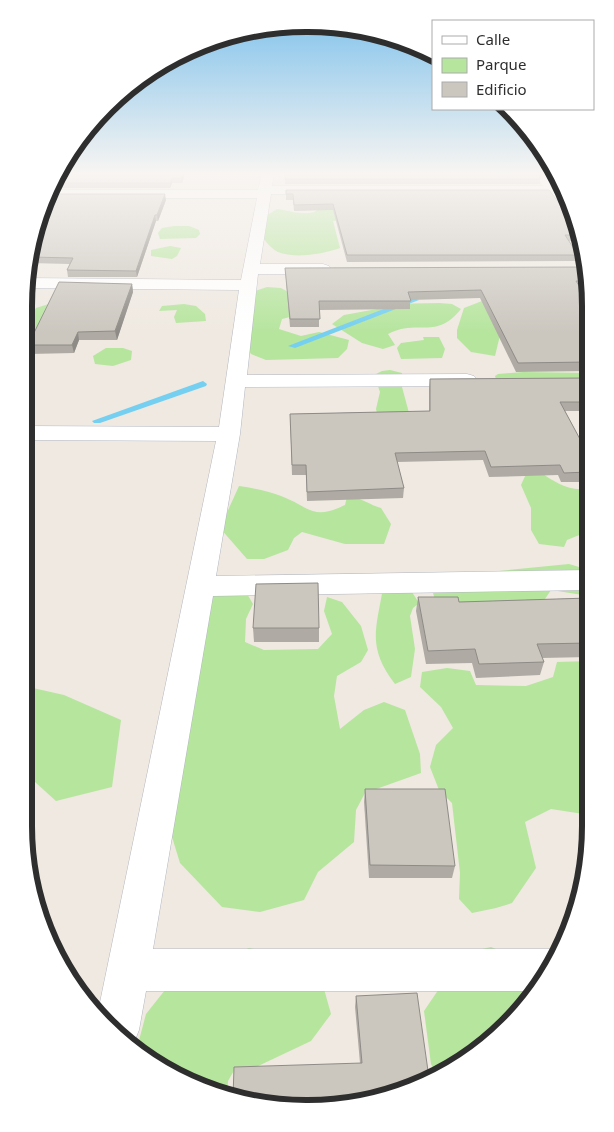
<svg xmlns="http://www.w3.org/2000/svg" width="614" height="1132" viewBox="0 0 614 1132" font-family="'Noto Sans',sans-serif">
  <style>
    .green { fill: #b6e59e }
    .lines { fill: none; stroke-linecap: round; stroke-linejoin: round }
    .stream { fill: #75cff0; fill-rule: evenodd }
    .minor-casing { stroke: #b4b7c1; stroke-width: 1 }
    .minor { fill: #fff; fill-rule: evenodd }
    .wall { fill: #afaba4 }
    .shaded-wall { fill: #8e8b86 }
    .building { fill: #cbc7bf; stroke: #8e8b86 }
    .rim { fill: none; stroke: #2e2e2e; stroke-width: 6 }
  </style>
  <rect width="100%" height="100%" fill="#efe9e1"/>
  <g class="green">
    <path d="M328,204l17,16 -12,1 7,27c-17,6 -45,11 -62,4 -7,-3 -14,-13 -19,-19l7,-17 11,-7c10,1 26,7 37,3 5,-3 8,-6 14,-8z"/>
    <polygon points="174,226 189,226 199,230 200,234 196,238 160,239 158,233 162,228"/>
    <polygon points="170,246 181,248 177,256 172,259 151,256 151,250"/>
    <polygon points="267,287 281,288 290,293 294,316 282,319 279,329 301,336 319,332 349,340 347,349 338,358 266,360 251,354 244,342 255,291"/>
    <polygon points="482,301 502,327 495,356 471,352 457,338 457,330 464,308"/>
    <polygon points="55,302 44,336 26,348 24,358 31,366 24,372 24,316 32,314 36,308"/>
    <path d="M440,303l12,1 9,5c-26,32 -42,9 -73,25l7,11 -12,4 -21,-6 -30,-19 12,-9 33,-6 8,-5z"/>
    <polygon points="184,304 196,306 205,314 206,321 176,323 174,317 177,310 159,311 162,306"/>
    <polygon points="423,337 439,337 445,349 442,358 401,359 397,348 401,343 424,340"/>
    <polygon points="106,348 123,348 132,351 131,360 113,366 95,364 93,356"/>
    <polygon points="390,370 402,373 402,387 409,413 380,425 376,409 380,392 374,375 382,371"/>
    <polygon points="523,372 588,373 588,382 497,383 495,376 498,374"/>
    <path d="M540,472c14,10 32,21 49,16v43l-22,9 -3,7 -25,-3 -8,-14v-22l-10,-23 5,-11z"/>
    <path d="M239,486c14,2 29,5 42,10 29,11 31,25 64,9l2,-8c12,-1 23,8 34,11l10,16 -7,20h-39l-43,-12 -8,6 -6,12 -24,9h-17l-27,-31z"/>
    <polygon points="569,564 589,570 589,596 551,590 545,599 532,605 436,603 433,593 448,583 483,578 499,571"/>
    <polygon points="243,587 253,604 246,619 245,642 264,650 318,649 332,634 324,611 327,597 342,602 361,626 368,650 361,662 337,676 334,696 340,729 364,710 384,702 405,710 420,754 421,773 365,793 356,810 354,842 318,872 304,900 260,912 222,907 180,863 164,811 202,597"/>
    <path d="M383,588l27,1 9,14 -6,5 -3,8 5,33 -4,28 -16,7c-28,-37 -19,-55 -12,-96z"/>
    <polygon points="589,661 590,815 551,809 525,822 536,868 512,903 496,908 472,913 459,899 460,873 452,803 439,790 430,767 436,745 453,728 441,707 420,687 422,672 447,668 470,671 476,685 526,686 553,677 557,662"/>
    <polygon points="24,686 64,695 121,720 112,787 56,801 24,772"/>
    <polygon points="491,947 532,964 542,979 494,1038 436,1074 431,1064 424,1011 445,980 456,955"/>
    <polygon points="249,948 282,955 324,989 331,1014 311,1041 256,1067 236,1067 228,1081 227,1095 150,1061 137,1048 146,1014 169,985"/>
  </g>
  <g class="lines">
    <g class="stream">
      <polygon points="412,298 419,300 295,348 288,346"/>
      <polygon points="203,381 207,384 206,386 100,423 94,423 92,421"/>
      <polygon points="29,444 34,447 24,453 24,446"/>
    </g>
    <defs>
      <polygon id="minor" points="262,174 274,174 272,186 543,186 539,180 545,176 550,177 556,186 560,186 564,193 563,194 575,216 578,226 572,225 549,194 271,194 260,264 323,264 329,266 331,269 329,272 323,274 258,274 247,375 467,374 474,376 477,380 474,384 467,386 245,387 240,434 216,576 589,570 589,590 213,596 153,949 550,949 558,952 552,966 532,991 146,991 139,1030 133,1045 98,1012 216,441 24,440 24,426 219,427 239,290 24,288 26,278 241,280 257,198 48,198 51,190 258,190"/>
    </defs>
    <use href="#minor" class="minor-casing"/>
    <use href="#minor" class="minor"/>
  </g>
  <g class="wall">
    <polygon points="58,174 185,174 182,183 172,183 170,188 52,188"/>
    <polygon points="285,174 555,174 560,185 557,184 550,175 544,174 540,177 540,184 285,184"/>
    <polygon points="286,190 576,221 581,241 569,241 578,255 577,261 347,262 333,210 294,211 293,200 286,200"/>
    <polygon points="166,200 158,221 156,221 137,277 68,277 67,270 70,264 29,263 33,233"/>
    <polygon points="285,268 588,270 588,289 581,289 588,300 588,371 516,372 480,298 410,300 410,309 319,310 319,327 290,327"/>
    <polygon points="132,284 133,292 117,340 79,340 74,353 30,354 28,345"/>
    <polygon points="588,378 588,411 565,411 588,454 589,482 561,482 558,475 489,477 483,460 397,462 404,488 403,498 307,501 306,475 292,475 290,414 429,411 429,388 430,379"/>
    <polygon points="418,597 459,602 589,598 589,657 542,658 544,662 540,675 476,678 472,663 426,664 416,611"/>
    <polygon points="253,628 319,628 319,642 254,642"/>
    <polygon points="365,789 455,866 452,878 369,878 364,802"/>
    <polygon points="590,814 590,832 586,822"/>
    <polygon points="356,996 416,1087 326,1108 234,1099 360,1063 355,1007"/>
  </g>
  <g class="shaded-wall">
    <polygon points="183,174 185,174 182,183 181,178"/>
    <polygon points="172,178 172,183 170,188 170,183"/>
    <polygon points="165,194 166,200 158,221 157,215"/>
    <polygon points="155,215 156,221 137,277 136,271"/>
    <polygon points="132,284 133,292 117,340 115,331"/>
    <polygon points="78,332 79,340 74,353 72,345"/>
  </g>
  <g class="building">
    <polygon points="58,174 183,174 181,178 172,178 170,183 54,183"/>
    <polygon points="285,174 539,174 540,179 285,179"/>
    <polygon points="286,190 549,190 572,220 576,221 580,235 565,235 578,255 347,255 333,204 294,205 293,194 286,194"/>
    <polygon points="50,194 165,194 157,215 155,215 136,271 67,270 73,258 30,257 33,233"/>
    <polygon points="587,267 588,281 576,281 588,300 588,362 518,363 481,290 408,292 411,301 319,301 320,319 290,319 285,268"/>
    <polygon points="59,282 132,284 115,331 78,332 72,345 28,345"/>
    <polygon points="588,378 588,402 560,402 588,454 588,472 564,473 560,465 491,467 485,451 395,453 404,488 307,492 306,465 292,465 290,414 430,411 430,379"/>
    <polygon points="318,583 319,628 253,628 256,584"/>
    <polygon points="418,597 458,597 459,602 589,598 589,643 537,644 544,662 479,664 475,649 428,651"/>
    <polygon points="365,789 445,789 455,866 370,865"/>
    <polygon points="417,993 429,1078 416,1087 382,1094 331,1097 332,1106 326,1108 233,1098 234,1067 362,1063 356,996"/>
  </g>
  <linearGradient id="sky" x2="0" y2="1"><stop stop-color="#7abfeb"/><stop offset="0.52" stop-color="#f8f5f2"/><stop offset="1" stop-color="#f8f5f2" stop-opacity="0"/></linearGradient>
  <rect width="614" height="333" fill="url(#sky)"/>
  <path d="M0 0H614V1132H0ZM306 32H308A274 274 0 0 1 582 306V826A274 274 0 0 1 308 1100H306A274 274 0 0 1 32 826V306A274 274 0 0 1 306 32Z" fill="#fff" fill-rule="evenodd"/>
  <path class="rim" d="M306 32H308A274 274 0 0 1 582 306V826A274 274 0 0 1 308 1100H306A274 274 0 0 1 32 826V306A274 274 0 0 1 306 32Z"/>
  <rect x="432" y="20" width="162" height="90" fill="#ffffff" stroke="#ababab"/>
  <rect x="442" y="36" width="25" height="8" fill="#ffffff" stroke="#ababab"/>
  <text x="476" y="45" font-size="15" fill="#2e2e2e">Calle</text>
  <rect x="442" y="58" width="25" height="15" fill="#b6e59e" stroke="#ababab"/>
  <text x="476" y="70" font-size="15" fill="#2e2e2e">Parque</text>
  <rect x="442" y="82" width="25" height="15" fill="#cbc7bf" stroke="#ababab"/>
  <text x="476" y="95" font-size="15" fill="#2e2e2e">Edificio</text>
</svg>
